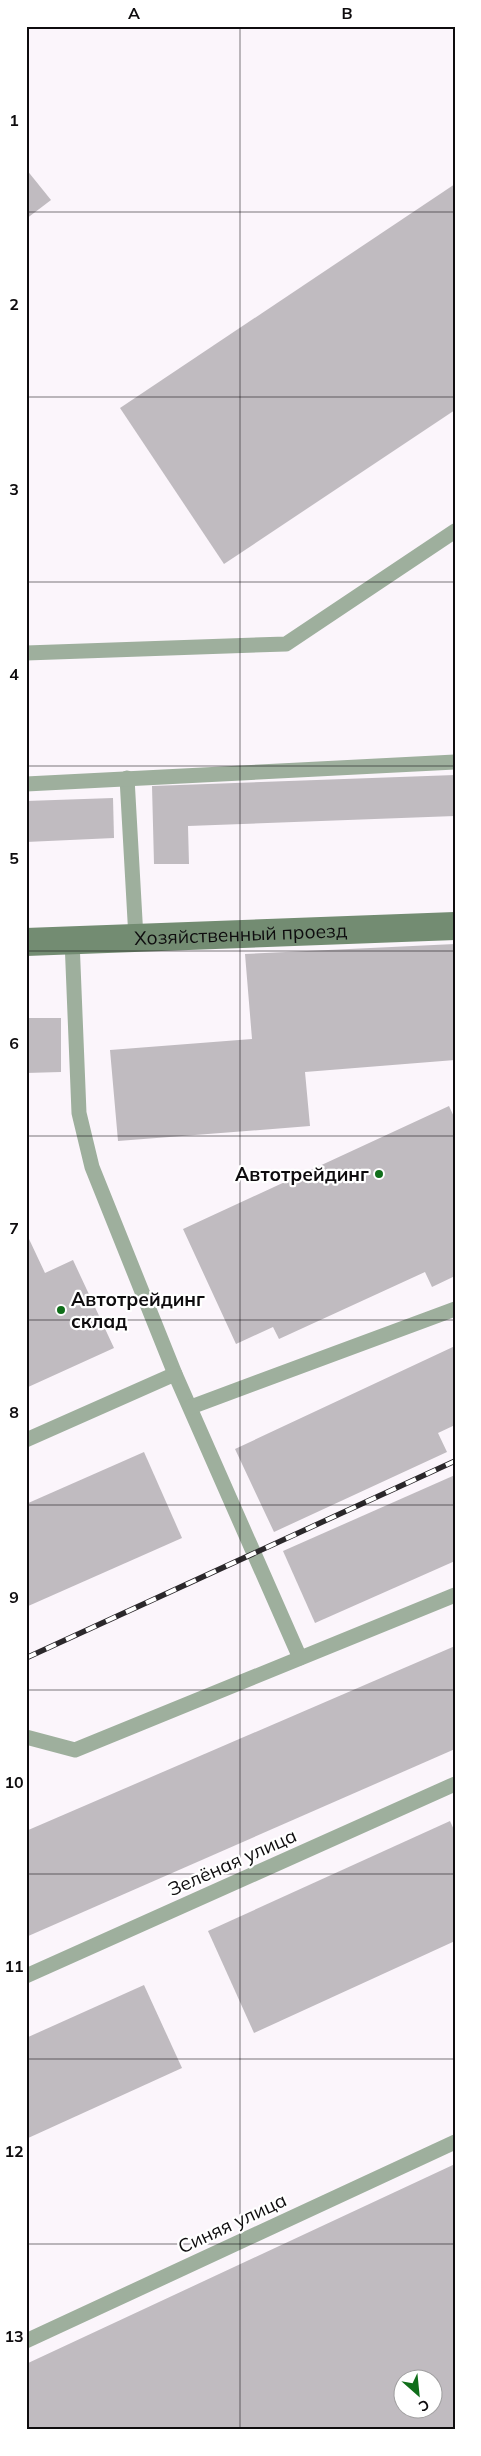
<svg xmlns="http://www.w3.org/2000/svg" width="481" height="2456" viewBox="0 0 481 2456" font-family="Mulish,sans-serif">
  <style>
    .building { fill: #c0bbc0; fill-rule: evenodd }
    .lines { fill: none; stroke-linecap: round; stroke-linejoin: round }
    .lane { stroke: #9eaf9d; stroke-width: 15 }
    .secondary { stroke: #738c72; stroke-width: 28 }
    .rail-casing { stroke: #2b282b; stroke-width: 5.5 }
    .rail { stroke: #fff; stroke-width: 4; stroke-dasharray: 11; stroke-linecap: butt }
    .grid { fill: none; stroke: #0e0c0e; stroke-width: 1; stroke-opacity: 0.55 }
    .poi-dot { fill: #106e1a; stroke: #fff; stroke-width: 2 }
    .labels { text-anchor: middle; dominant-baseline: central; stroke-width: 4.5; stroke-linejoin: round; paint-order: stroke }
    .street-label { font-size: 19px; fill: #0e0c0e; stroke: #fff }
    .poi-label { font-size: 19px; font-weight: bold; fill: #0e0c0e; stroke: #fff; text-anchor: end }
    .neatline { fill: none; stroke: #0e0c0e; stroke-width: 2 }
    .grid-label { font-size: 16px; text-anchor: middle; font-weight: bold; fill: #0e0c0e }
  </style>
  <rect width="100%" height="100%" fill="#fbf5fb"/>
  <g class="building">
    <polygon points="26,169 51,200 26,219"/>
    <polygon points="455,184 455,410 224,564 120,408"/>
    <polygon points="455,775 455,816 188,826 189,864 154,864 152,786"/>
    <polygon points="113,798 114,838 26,842 26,801"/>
    <polygon points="455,944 455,1060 305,1072 310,1126 118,1141 110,1050 252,1039 245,954"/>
    <polygon points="26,1018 61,1018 61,1072 26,1073"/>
    <polygon points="449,1106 455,1119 455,1276 432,1287 425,1272 279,1339 273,1327 236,1344 183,1229"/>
    <polygon points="29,1239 45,1273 73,1260 114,1348 26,1388 26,1240"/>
    <polygon points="455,1346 455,1425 438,1433 447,1452 274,1532 235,1449"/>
    <polygon points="144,1452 182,1538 26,1607 26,1504"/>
    <polygon points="455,1475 455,1561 315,1623 283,1551"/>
    <polygon points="455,1646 455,1749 26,1937 26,1831"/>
    <polygon points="450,1821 455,1832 455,1941 254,2033 208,1931"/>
    <polygon points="144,1985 182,2068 26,2139 26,2038"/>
    <path d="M455,2164v266h-429v-66zM404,2378h30v30h-30z"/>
  </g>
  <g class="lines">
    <g class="lane">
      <polyline points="26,653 286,644 455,531"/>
      <polyline points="127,778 136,938"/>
      <polyline points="26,784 455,762"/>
      <polyline points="72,940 79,1113 92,1167 175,1374 300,1658"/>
      <polyline points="191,1407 455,1309"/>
      <polyline points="26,1440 175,1374"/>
      <polyline points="26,1737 75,1750 455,1595"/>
      <polyline points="26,1976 455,1784"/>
      <polyline points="26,2341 455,2142"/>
    </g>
    <path class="secondary" id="s1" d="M26,942l429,-16"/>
    <defs>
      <polyline id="rail" points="26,1658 455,1461"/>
    </defs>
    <use href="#rail" class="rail-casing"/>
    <use href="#rail" class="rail"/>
  </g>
  <path class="grid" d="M240,26v2404M26,212h429M26,397h429M26,582h429M26,766h429M26,951h429M26,1136h429M26,1320h429M26,1505h429M26,1690h429M26,1874h429M26,2059h429M26,2244h429"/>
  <g class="poi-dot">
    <circle cx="379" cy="1174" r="5"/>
    <circle cx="61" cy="1310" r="5"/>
  </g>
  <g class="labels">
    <g class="street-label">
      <text stroke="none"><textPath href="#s1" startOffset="215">Хозяйственный проезд</textPath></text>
      <text transform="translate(232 1862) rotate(-24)">Зелёная улица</text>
      <text transform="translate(232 2223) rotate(-25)">Синяя улица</text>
    </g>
    <g class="poi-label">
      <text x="369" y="1174">Автотрейдинг</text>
      <text x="71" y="1299" text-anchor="start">Автотрейдинг<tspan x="71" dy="22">склад</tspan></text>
    </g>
  </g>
  <rect width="481" height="2456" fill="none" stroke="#ffffff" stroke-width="55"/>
  <g transform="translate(418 2394) rotate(153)"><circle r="24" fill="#ffffff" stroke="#9f9e9f"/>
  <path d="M0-4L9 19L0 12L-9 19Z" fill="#106e1a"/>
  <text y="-8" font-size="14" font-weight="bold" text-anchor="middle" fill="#0e0c0e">С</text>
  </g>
  <rect x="28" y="28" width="426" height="2400" class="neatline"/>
  <g class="grid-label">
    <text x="134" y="19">A</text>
    <text x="347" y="19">B</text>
    <text x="14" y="126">1</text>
    <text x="14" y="310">2</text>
    <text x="14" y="495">3</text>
    <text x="14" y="680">4</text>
    <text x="14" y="864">5</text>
    <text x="14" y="1049">6</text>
    <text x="14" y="1234">7</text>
    <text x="14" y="1418">8</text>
    <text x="14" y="1603">9</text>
    <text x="14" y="1788">10</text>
    <text x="14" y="1972">11</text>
    <text x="14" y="2157">12</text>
    <text x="14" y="2342">13</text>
  </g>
</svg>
